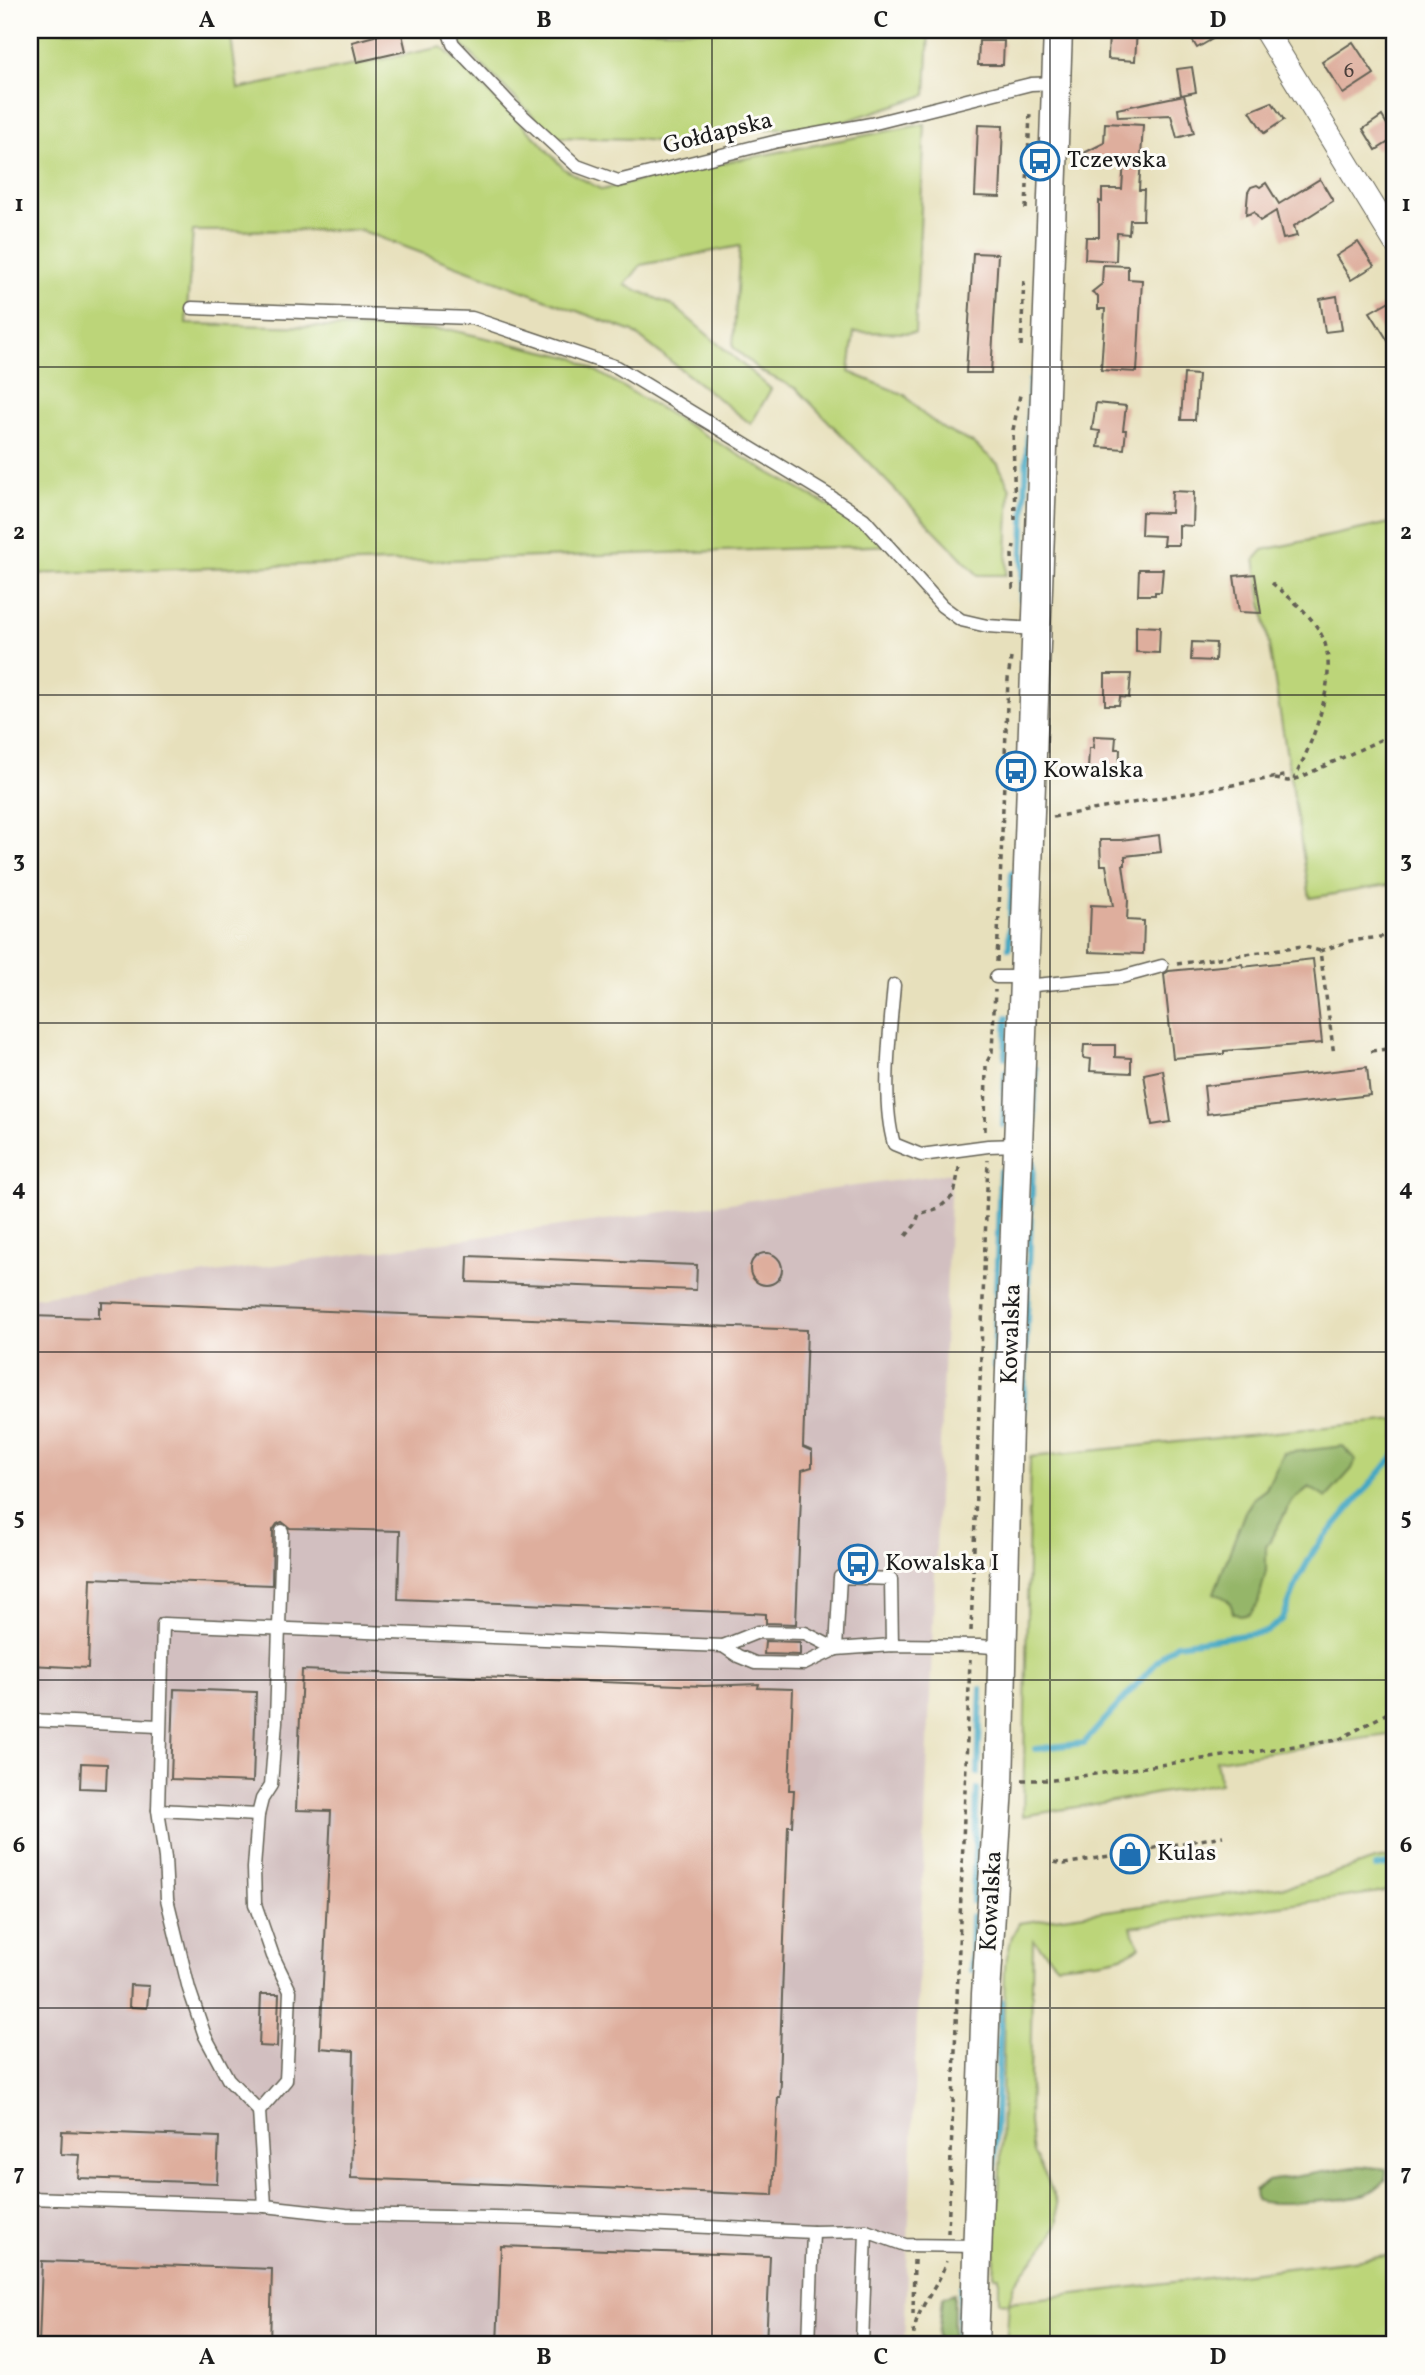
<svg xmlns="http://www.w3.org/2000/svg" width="1425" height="2375" viewBox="0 0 1425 2375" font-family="Vollkorn,serif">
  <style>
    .industrial { fill: #d2bfc0 }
    .green { fill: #bcd579; stroke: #6c784a; stroke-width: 2; fill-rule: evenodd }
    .forest { fill: #95b669; stroke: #586942; stroke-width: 2 }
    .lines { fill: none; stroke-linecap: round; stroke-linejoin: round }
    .stream { stroke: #43a7c3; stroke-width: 6 }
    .building { fill: #deae9d }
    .service-casing { stroke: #636154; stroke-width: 15 }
    .minor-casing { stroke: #636154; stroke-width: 25 }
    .tertiary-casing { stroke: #636154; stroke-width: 31 }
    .path { stroke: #636154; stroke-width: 3.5; stroke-dasharray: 5 5; stroke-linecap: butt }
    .service { stroke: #fff; stroke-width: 12 }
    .minor { stroke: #fff; stroke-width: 23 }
    .tertiary { stroke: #fff; stroke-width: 28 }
    .grid { fill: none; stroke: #1c1c1c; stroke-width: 2; stroke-opacity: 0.55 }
    .labels { text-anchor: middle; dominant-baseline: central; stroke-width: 6; stroke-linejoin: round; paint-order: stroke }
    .number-label { font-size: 21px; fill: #4c403c }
    .street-label { font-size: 24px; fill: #1c1c1c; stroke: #fdfcf7 }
    .poi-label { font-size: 24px; fill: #1c1c1c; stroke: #fdfcf7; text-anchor: start }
    .neatline { fill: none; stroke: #1c1c1c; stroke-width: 2.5 }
    .grid-label { font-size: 23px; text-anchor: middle; font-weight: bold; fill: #1c1c1c }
  </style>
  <rect width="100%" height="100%" fill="#fdfcf7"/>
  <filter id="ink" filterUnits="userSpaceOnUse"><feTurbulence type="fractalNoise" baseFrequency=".0143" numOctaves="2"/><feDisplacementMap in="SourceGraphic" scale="14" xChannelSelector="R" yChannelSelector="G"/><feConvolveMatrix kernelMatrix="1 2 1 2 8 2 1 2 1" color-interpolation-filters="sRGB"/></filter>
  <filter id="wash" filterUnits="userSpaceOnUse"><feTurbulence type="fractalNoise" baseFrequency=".00686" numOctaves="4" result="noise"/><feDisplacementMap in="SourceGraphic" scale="28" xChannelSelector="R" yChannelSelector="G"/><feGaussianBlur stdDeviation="1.57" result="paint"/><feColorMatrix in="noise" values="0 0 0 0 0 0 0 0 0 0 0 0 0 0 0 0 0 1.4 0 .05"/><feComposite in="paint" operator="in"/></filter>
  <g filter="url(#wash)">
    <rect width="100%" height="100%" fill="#e7e0bc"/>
    <polygon class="industrial" points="951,1173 904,2345 30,2345 30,1298"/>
    <g class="green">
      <polygon points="30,30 230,30 238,89 442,47 537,139 564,169 602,190 664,174 925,124 915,333 854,332 849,372 905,395 923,414 945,430 973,443 998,464 1010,489 1006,575 978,575 797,389 760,371 733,347 740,246 641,265 625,285 674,306 771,389 751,424 633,332 360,230 193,231 186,324 451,330 574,358 761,468 900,545 30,574 30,45 34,43 30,39"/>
      <polygon points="503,30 929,30 926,95 843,122 809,127 758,129 678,144 637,139 554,137 458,41"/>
      <polygon points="1395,522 1395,884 1310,898 1255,559 1263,550"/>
      <path d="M1395,1420v314l-179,26 4,23 -197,33 7,-359zM1284,1453l54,30 -12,14 -17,-10 -17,14 -26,46v24l-35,32 -5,-5 -11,-5 30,-81 9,-14 12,-9z"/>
      <path d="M1395,1857v33l-264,37 9,19c-14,16 -61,16 -83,19l-24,-26 -4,184 4,30 13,23 11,28 1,17 -6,15 -38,48 -5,18 386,-47v90h-389l3,-42 -10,-1v-26h-5l7,-121 4,-190 7,-29 7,-13 276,-38 80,-25z"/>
    </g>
    <g class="forest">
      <path d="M1343,1446l13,14 -4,9 -26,29 -17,-11 -17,14 -26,46v24l-8,32 -8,11 -10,2 -7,-3c-2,-13 -7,-15 -19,-20l31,-81 9,-14 12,-9 18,-36z"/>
      <path d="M1360,2166l26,3v11c-5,4 -12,11 -18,14 -14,6 -100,13 -112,6l-1,-9 13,-10z"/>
      <polygon points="954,2293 953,2345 937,2345 942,2297"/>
    </g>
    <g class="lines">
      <g class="stream">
        <polyline points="1021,599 1030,381"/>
        <polyline points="1009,948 1012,873"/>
        <polyline points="1005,1057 1007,1017"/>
        <polyline points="1003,1125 1005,1072"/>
        <polyline points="1033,1147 1036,1069"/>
        <polyline points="994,1366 1000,1171"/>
        <polyline points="1023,1421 1033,1162"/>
        <polyline points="1035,1749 1084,1743 1166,1652 1177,1644 1266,1632 1283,1619 1298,1580 1314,1550 1395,1455"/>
        <polyline points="978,1773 981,1689"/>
        <polyline points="1376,1867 1395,1864"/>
        <polyline points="973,1902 977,1789"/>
        <polyline points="971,1970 972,1917"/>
        <polyline points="993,2186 1001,2001"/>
        <polyline points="958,2345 961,2287"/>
      </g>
    </g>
    <g id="blocks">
      <g class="building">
        <polygon points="381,30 401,30 406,51 357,62 352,42 382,34"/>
        <polygon points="1109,30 1137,30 1135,61 1108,59"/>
        <polygon points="1186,30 1228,30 1197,48"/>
        <polygon points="979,41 1004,41 1003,65 978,65"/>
        <polygon points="1353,42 1374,74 1343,94 1322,62"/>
        <polygon points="1192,67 1196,92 1181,95 1177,69"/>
        <polygon points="1184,95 1194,133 1177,138 1171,115 1118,117 1117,109"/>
        <polygon points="1272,102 1284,120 1264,133 1250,111"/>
        <polygon points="1382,116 1395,138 1376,150 1363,129"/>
        <polygon points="1105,123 1143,125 1139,190 1144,190 1143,220 1130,220 1129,234 1117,233 1116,261 1085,259 1086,237 1099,237 1099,201 1102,202 1102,189 1122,189 1124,160 1080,155 1104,143"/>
        <polygon points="978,125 1003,126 1000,197 975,196"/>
        <polygon points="1320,179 1333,201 1294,226 1297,236 1283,239 1276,211 1260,221 1254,212 1246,215 1248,192 1251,187 1257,185 1260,187 1266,183 1279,204"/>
        <polygon points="1358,242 1374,266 1351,280 1336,256"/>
        <polygon points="973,253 998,254 991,373 966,373"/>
        <polygon points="1103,265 1128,266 1128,279 1142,280 1137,372 1101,370 1105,309 1098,309 1098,296 1092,292 1102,284"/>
        <polygon points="1337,296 1342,330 1325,332 1320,299"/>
        <polygon points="1395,298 1395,352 1370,312"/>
        <polygon points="1184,374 1198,375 1195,420 1181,420"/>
        <polygon points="1096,403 1126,406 1123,430 1126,430 1124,449 1098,447 1100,431 1092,430"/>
        <polygon points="1172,491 1194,492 1193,526 1179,525 1179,545 1163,545 1164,536 1141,535 1142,512 1171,513"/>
        <polygon points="1139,569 1163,569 1161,592 1155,592 1155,595 1138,595"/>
        <polygon points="1255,574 1261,613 1239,612 1234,576"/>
        <polygon points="1136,626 1160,627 1159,653 1136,652"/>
        <polygon points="1192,642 1216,643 1215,661 1191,660"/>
        <polygon points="1105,674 1131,674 1129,698 1120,697 1119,705 1105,705"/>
        <polygon points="1094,736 1116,737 1115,749 1120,749 1119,777 1101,776 1101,771 1088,771 1089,748 1093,748"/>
        <polygon points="1159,835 1161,852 1125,856 1125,865 1123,865 1128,900 1127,920 1144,921 1143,954 1089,952 1091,905 1113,906 1106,865 1101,865 1100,840 1121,840"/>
        <polygon points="1313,959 1322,1043 1224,1051 1224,1054 1173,1058 1164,974 1169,971 1242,964 1243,967"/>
        <polygon points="1084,1045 1115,1045 1115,1057 1131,1058 1131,1073 1090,1071 1091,1059 1083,1058"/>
        <polygon points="1367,1067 1370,1095 1207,1114 1204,1086"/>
        <polygon points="1163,1070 1171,1122 1152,1125 1144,1074"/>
        <circle cx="766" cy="1269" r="16"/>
        <polygon points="468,1256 697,1265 696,1290 467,1282"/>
        <polygon points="102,1302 807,1330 803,1447 812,1451 812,1467 802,1470 796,1624 766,1623 766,1614 750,1613 398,1599 400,1531 290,1528 282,1522 277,1524 273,1530 272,1585 91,1578 88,1668 30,1665 30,1316 99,1318 99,1307 102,1308"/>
        <polygon points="765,1641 800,1642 800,1655 764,1654"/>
        <polygon points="302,1670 704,1686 759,1684 758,1688 793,1689 789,1790 794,1790 792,1826 788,1826 779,2081 781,2081 780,2097 778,2097 773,2195 351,2178 354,2051 320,2048 331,1811 296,1810"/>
        <polygon points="174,1689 256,1692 253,1782 171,1779"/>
        <polygon points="81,1763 107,1764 106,1789 80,1788"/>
        <polygon points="130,1985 149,1986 147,2008 129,2007"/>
        <polygon points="261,1994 279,1994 277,2047 259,2046"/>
        <polygon points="62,2131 219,2137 217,2183 78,2178 80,2155 61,2154"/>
        <polygon points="501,2246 770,2256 766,2345 497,2345"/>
        <polygon points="42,2261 272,2269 270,2345 39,2345"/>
      </g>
    </g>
  </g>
  <g filter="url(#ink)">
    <use href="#blocks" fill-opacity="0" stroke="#636154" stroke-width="2"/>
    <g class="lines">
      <defs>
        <g id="service">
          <polyline points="448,30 453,44 512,106 577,166 618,181 778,141 871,124 1031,84 1056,83"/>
          <polyline points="192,308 472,318 617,367 828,495 864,519 942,606 961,620 987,626 1036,629"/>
          <polyline points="996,977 1024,977"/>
          <path d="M894,985c-4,47 -13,115 0,159l27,11 67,-9 30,-1"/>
          <polyline points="1024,986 1122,977 1162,966"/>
          <polyline points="282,1531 276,1722 271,1785 262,1799 258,1815 254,1868 255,1904 273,1956 290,1991 288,2041 286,2080 259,2111 265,2206 346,2215 539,2219 813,2232 866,2231 905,2245 977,2246"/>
          <polyline points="723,1646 738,1656 755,1663 804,1664 836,1649 892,1645 980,1646 1003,1648"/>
          <polyline points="836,1649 840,1577 891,1579 892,1645"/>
          <polyline points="30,1720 158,1726"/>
          <polyline points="158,1810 258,1815"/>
          <polyline points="259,2111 228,2079 205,2036 189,1989 167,1899 165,1858 158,1810 163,1624 723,1646 758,1632 805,1633 836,1649"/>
          <polyline points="30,2198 265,2206"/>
          <polyline points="809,2345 813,2232"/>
          <polyline points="862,2345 866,2231"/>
        </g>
        <polyline id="minor" points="1265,30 1395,242"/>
        <polyline id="tertiary" points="974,2345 986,1994 999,1787 1008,1425 1058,30"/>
      </defs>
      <use href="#service" class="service-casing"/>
      <use href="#minor" class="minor-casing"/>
      <use href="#tertiary" class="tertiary-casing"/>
      <g class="path">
        <polyline points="1026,209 1030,112"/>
        <polyline points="1021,346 1024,277"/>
        <polyline points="1015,520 1013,430 1020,395"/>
        <path d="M1272,583c18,15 38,30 49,51 21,38 -9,110 -27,145"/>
        <polyline points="1013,589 1012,555 1014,545"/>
        <polyline points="1275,779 1288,781 1299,778 1395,733"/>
        <polyline points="1053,817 1289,775"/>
        <polyline points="1320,951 1350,941 1395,935"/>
        <polyline points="997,962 1008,679 1011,658"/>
        <polyline points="1177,964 1302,946 1320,951 1334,1055"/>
        <polyline points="1371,1051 1395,1048"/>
        <polyline points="985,1131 986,1064 992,1052 995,990"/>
        <polyline points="906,1236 915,1225 919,1214 939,1208 954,1195 960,1163"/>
        <polyline points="971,1631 988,1160"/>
        <polyline points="1022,1780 1053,1780 1338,1740 1395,1709"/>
        <polyline points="1054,1862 1064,1864 1223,1836"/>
        <polyline points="948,2233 970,1660"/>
        <polyline points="914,2260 913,2315 916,2320"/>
        <path d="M913,2345c1,-41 23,-49 33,-84"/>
      </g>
      <use href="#service" class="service"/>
      <use href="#minor" class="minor"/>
      <use href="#tertiary" class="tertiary"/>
    </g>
  </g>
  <path class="grid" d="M376,30v2315M712,30v2315M1050,30v2315M30,367h1365M30,695h1365M30,1023h1365M30,1352h1365M30,1680h1365M30,2008h1365"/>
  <defs>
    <symbol id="bus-ring" viewBox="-11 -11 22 22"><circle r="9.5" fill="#fdfcf7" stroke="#1f6fb2" stroke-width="1.5"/><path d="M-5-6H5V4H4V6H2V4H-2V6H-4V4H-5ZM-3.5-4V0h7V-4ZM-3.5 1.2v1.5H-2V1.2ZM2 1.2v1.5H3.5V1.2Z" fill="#1f6fb2"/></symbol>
    <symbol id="shop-ring" viewBox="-11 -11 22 22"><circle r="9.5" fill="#fdfcf7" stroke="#1f6fb2" stroke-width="1.5"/><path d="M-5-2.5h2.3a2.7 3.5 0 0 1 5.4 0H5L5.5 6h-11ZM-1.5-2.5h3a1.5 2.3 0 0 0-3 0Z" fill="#1f6fb2"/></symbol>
  </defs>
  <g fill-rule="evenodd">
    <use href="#bus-ring" x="1018" y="139" width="44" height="44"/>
    <use href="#bus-ring" x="994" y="749" width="44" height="44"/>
    <use href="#bus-ring" x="836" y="1542" width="44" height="44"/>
    <use href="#shop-ring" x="1108" y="1832" width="44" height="44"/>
  </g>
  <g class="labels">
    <g class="number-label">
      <text x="1349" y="71">6</text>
    </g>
    <g class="street-label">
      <text transform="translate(718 134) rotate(-14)">Gołdapska</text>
      <text transform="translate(1012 1334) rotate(-88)">Kowalska</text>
      <text transform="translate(992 1901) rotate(-87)">Kowalska</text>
    </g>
    <g class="poi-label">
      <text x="1067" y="161">Tczewska</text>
      <text x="1043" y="771">Kowalska</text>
      <text x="885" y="1564">Kowalska I</text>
      <text x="1157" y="1854">Kulas</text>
    </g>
  </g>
  <rect width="1425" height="2375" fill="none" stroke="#fdfcf7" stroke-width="77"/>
  <rect x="38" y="38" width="1348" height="2298" class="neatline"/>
  <g class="grid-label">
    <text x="207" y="27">A</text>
    <text x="544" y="27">B</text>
    <text x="881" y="27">C</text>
    <text x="1218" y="27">D</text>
    <text x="19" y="211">1</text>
    <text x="1406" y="211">1</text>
    <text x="19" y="539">2</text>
    <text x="1406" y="539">2</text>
    <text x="19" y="867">3</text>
    <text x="1406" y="867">3</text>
    <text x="19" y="1195">4</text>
    <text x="1406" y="1195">4</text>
    <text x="19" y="1524">5</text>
    <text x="1406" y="1524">5</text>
    <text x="19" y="1852">6</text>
    <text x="1406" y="1852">6</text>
    <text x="19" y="2180">7</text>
    <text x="1406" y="2180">7</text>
    <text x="207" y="2364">A</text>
    <text x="544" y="2364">B</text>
    <text x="881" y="2364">C</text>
    <text x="1218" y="2364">D</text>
  </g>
</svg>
